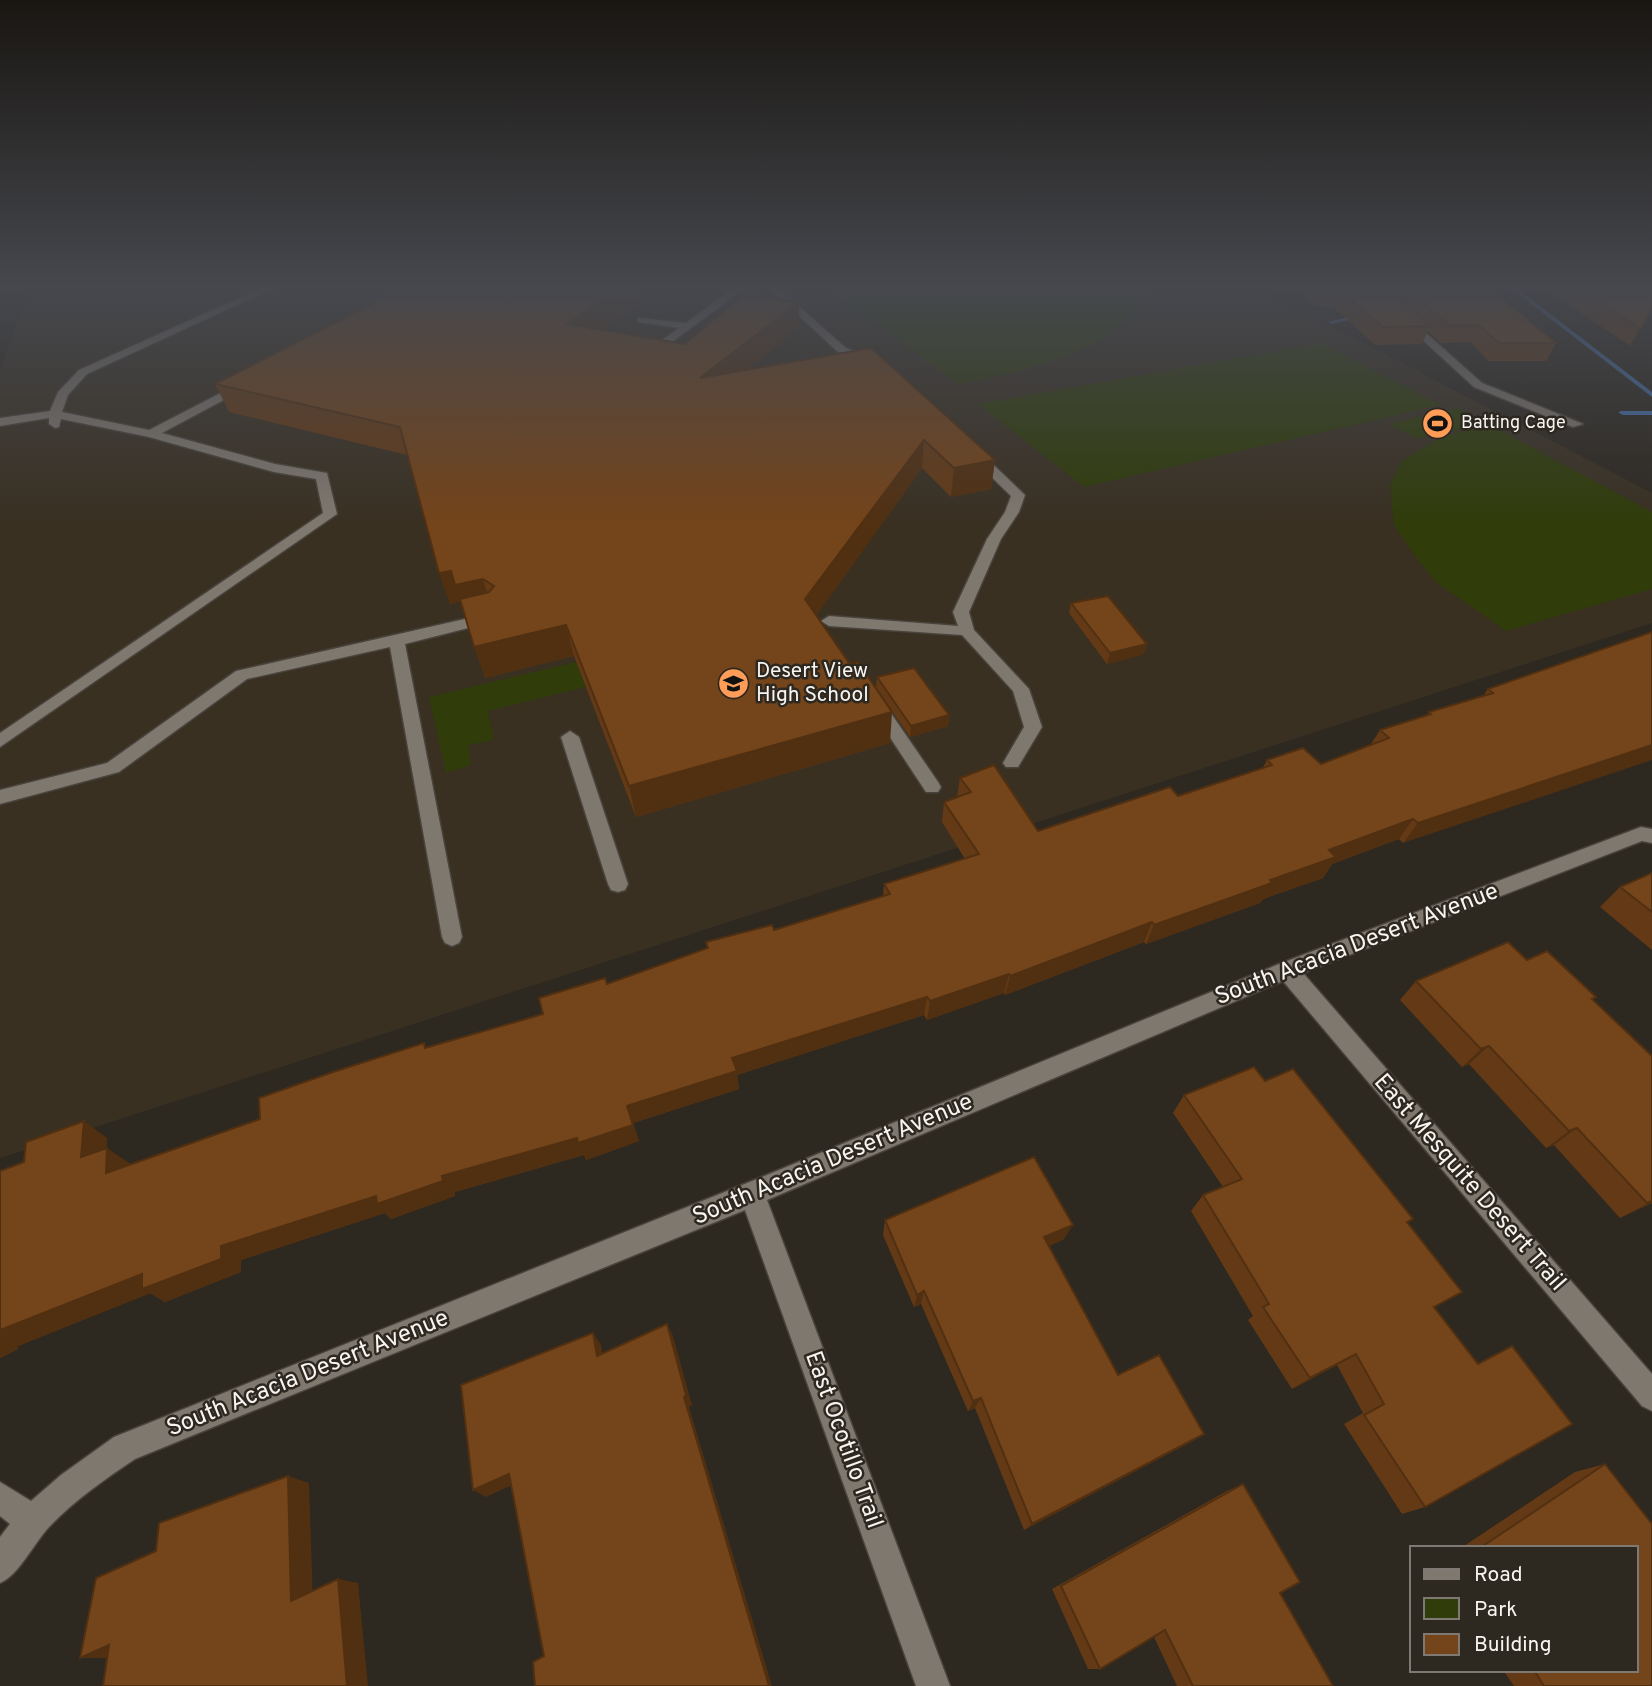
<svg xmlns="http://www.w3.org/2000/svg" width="1652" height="1686" viewBox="0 0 1652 1686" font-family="Overpass,sans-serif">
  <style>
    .built { fill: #393022 }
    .green { fill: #303c0a }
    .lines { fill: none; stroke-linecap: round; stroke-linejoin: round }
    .stream { fill: #436fac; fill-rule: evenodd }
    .service-casing { stroke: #48433c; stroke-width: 3 }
    .minor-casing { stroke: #48433c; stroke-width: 3 }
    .service { fill: #7f786f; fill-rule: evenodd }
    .minor { fill: #7f786f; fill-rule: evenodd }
    .wall { fill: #643a16 }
    .shaded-wall { fill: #513012 }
    .building { fill: #74441a; stroke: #513012; stroke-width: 2 }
    .labels { text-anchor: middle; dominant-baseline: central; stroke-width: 5; stroke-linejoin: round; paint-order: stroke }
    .far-poi-label { font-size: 18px; fill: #f8f4ef; stroke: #2d2820; text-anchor: start }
    .poi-label { font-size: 21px; fill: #f8f4ef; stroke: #2d2820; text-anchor: start }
    .near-street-label { font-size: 24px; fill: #f8f4ef; stroke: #2d2820 }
  </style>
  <rect width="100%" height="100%" fill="#2d2820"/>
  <polygon class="built" points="31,287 1256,287 1652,493 1652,623 0,1158 0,370"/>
  <g class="green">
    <path d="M827,287h320c-11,63 -137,87 -189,97z"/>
    <polygon points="1321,343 1441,405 1084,487 978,404"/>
    <polygon points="1458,408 1487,423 1417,439 1389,424"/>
    <polygon points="1490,425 1652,512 1652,589 1506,631 1436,582 1415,556 1394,525 1390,485 1401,462 1432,442 1447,435"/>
    <polygon points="576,662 586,687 488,711 494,740 468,745 471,765 446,773 429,697"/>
  </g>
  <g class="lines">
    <g class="stream">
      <polygon points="1509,287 1515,287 1652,392 1652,397"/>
      <polygon points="1362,314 1364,317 1331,324 1328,322"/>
      <polygon points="1620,411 1652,411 1652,415 1623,415 1619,413"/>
    </g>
    <defs>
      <g id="service">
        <polygon points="264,287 276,287 87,374 68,395 62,412 149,430 240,383 248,383 248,387 162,433 275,464 327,473 337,514 0,747 0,733 323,513 316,479 274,472 149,437 61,419 59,427 55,428 49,424 49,418 0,426 0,418 50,411 58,392 79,370"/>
        <polygon points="735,287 746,287 652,357 644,357 644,353 679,328 638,322 638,318 686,323"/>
        <polygon points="768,287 777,287 846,348 876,360 871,363 838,352"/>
        <polygon points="976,451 980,452 1025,495 1019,512 1001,539 969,612 974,630 1029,689 1042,727 1018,767 1006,767 1003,763 1024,727 1013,691 962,635 829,626 821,621 829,616 958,626 953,612 987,539 1005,512 1011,496 972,458 972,452"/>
        <polygon points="491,613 499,618 496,621 405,644 462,937 459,943 452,946 445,943 442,937 390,647 247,679 119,772 0,804 0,790 107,763 236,671"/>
        <polygon points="878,701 884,703 938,782 941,787 938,792 926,792 870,707"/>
        <polygon points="570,731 579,737 628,884 625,890 618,892 611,890 608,884 561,737"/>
      </g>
      <g id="minor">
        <polygon points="1365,287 1374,287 1482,383 1583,424 1573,427 1474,387"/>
        <path d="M1641,827l11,2v14l-10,-2 -339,132 349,401v37l-10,-5 -359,-425 -516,219 183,486h-34l-171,-476 -610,249c-30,20 -60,41 -86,68 -15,16 -30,48 -49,56v-46l10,-13 -10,-8v-34l31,19 30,-26 53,-38 638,-256 527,-217z"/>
      </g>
    </defs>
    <use href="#service" class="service-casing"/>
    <use href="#minor" class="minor-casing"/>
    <use href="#service" class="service"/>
    <use href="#minor" class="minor"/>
  </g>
  <g class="wall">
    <polygon points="405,287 640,287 642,303 602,330 684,344 799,327 747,370 995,460 991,489 951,497 922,468 816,615 890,743 636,817 574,656 485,678 460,601 450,604 407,455 229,412 215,384"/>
    <polygon points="1291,287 1488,287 1556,343 1546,361 1489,361 1470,342 1441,343 1428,331 1422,344 1375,345 1332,306 1314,306 1298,289 1293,289"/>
    <polygon points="1543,287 1652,287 1652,311 1650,311 1630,346"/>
    <polygon points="1071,603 1144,654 1107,664 1069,613"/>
    <polygon points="1652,632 1403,843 1399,839 1332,864 1323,878 1263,899 1260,903 1146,944 1144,942 1005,995 1004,993 927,1020 924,1015 737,1075 739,1089 633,1123 639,1141 586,1160 584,1155 455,1192 455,1196 391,1219 385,1213 241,1260 241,1272 165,1302 150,1293 18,1346 18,1349 0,1358 0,1171 107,1138 106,1148 130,1164 260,1119 427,1048 543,1014 607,984 707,948 706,942 774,930 883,897 884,884 965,859 942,822 944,802 957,797 960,778 1038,831 1178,796 1263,768 1267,760 1321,764 1371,744 1380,730 1427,715 1429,712 1483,696 1488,689"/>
    <polygon points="877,677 949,715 948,726 910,737 876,688"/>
    <polygon points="1652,873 1652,950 1600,907 1620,887"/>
    <polygon points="1527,960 1596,997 1593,1000 1652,1056 1652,1203 1620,1218 1554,1145 1546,1148 1469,1064 1462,1067 1400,1000 1416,981"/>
    <polygon points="1265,1081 1408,1223 1435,1308 1478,1363 1512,1346 1425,1507 1402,1514 1344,1424 1363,1413 1337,1365 1292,1389 1248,1320 1253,1316 1191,1211 1203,1195 1223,1187 1173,1113 1184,1095"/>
    <polygon points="885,1220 1064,1239 1049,1246 1118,1375 1204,1434 1189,1443 1024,1530 975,1408 968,1411 921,1304 914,1307 883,1235"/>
    <polygon points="1605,1464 1652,1524 1652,1686 1514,1686 1503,1670 1636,1670 1636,1548 1461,1548 1575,1472"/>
    <polygon points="1243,1484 1280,1593 1333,1686 1177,1686 1154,1637 1100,1669 1088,1669 1052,1589 1227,1491"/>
  </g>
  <g class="shaded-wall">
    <polygon points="625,287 640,287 642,303 572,351 567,324"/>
    <polygon points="799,302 799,327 703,406 700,378"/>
    <polygon points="924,440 922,468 806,630 805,599"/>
    <polygon points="995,460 991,489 951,497 954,468"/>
    <polygon points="451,571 483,579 492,609 461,601 450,604 439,573"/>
    <polygon points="566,625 574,656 485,678 474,647"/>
    <polygon points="1147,644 1144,654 1107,664 1110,653"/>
    <polygon points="892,712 890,743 636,817 629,786"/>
    <polygon points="949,715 948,726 910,737 911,726"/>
    <polygon points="1652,745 1652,760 1403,843 1418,823"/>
    <polygon points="1413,819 1399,839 1332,864 1323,878 1263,899 1260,903 1146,944 1154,925 1270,880 1329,850"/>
    <polygon points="1152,922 1144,942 1005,995 1010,976"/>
    <polygon points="1009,974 1004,993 927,1020 930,1001"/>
    <polygon points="927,997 924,1015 737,1075 739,1089 633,1123 639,1141 586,1160 584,1155 455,1192 455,1196 391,1219 385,1213 241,1260 241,1272 165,1302 151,1293 18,1346 18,1349 0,1358 0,1330 142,1274 221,1246 376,1196 442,1176 627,1106 732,1058"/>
    <polygon points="1489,1046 1469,1064 1462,1067 1481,1049"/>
    <polygon points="84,1121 107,1138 105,1173 81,1157"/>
    <polygon points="1577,1128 1554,1145 1546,1148 1569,1131"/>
    <polygon points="107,1148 130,1164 106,1173"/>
    <polygon points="1652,1201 1652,1203 1620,1218"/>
    <polygon points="1073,1225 1064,1239 1037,1252 1044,1237"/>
    <polygon points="924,1291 921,1304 914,1307 917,1295"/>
    <polygon points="667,1324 673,1336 692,1405 689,1407 772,1686 769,1686 684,1397"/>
    <polygon points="593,1333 601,1345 605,1368 597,1356"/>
    <polygon points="1356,1354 1337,1365 1292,1389 1310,1378"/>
    <polygon points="981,1398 975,1408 968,1411 973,1401"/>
    <polygon points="1204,1434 1189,1443 1024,1530 1032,1524"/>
    <polygon points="509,1474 521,1481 486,1497 473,1490"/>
    <polygon points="288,1476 309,1483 313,1604 291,1601"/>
    <polygon points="338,1579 358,1583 368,1686 347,1686"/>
    <polygon points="109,1645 112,1658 80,1658"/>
  </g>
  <g class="building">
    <polygon points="405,287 625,287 567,324 684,344 745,294 799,302 700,378 871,348 995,460 954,468 924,440 805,599 850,664 858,662 892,712 629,786 566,625 474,647 460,599 489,592 494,586 483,579 455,585 451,571 439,573 400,427 215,384"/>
    <polygon points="1318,287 1385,287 1430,326 1383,327 1338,289 1320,289"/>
    <polygon points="1404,287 1488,287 1556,343 1499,343 1478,325 1449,325"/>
    <polygon points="1577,287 1652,287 1652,308 1641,329"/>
    <polygon points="1108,596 1147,644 1110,653 1071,603"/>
    <polygon points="1652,632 1652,745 1418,823 1413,819 1329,850 1336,857 1270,880 1272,883 1154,925 1152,922 1010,976 1009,974 930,1001 927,997 732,1058 737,1071 627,1106 633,1125 578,1143 577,1138 442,1176 443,1181 377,1204 376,1196 221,1246 221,1259 142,1289 142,1274 0,1330 0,1171 24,1162 26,1142 84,1121 81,1157 107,1148 106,1173 260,1119 259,1098 333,1072 424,1043 425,1048 543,1014 539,998 605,978 607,984 708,948 706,942 772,925 774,930 890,894 884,884 979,854 944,802 971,792 960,778 994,765 1038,831 1170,787 1178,796 1272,765 1267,760 1303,748 1321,764 1389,738 1380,730 1431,714 1429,712 1493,693 1488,689"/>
    <polygon points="914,668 949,715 911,726 877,677"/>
    <polygon points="1652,873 1652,912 1620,887"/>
    <polygon points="1508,942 1527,960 1547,951 1596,997 1592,999 1652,1056 1652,1201 1647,1203 1577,1128 1569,1131 1489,1046 1481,1049 1416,981"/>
    <polygon points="1254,1067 1265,1081 1293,1069 1413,1219 1407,1222 1462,1292 1434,1307 1478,1364 1512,1346 1572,1424 1425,1507 1364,1415 1384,1404 1356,1354 1310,1378 1263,1307 1269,1304 1203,1195 1242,1179 1184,1095"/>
    <polygon points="1034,1157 1073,1225 1044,1237 1118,1375 1159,1355 1204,1434 1032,1524 981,1398 973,1401 924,1291 917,1295 885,1220"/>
    <polygon points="667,1324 686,1395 684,1397 769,1686 535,1686 533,1662 544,1656 509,1474 473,1490 461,1385 593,1333 597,1356"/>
    <polygon points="1605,1464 1652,1524 1652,1686 1544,1686 1534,1670 1636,1670 1636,1548 1480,1548"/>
    <polygon points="288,1476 291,1601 338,1579 347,1686 103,1686 109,1645 80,1658 96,1578 156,1551 159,1523"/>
    <polygon points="1243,1484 1300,1582 1280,1593 1333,1686 1193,1686 1165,1630 1100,1669 1061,1586"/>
  </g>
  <linearGradient id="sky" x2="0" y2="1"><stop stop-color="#191612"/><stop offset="0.55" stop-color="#46484e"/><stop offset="1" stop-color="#46484e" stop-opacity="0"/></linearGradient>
  <rect width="1652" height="523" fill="url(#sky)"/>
  <defs>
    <symbol id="stadium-disc" viewBox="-11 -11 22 22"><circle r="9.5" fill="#fe9c58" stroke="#2d2820"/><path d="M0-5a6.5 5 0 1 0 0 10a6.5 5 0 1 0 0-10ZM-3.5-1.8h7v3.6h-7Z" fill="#111"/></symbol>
    <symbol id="school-disc" viewBox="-11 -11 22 22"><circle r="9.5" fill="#fe9c58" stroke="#2d2820"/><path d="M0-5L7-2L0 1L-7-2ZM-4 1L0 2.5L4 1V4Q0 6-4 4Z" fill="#111"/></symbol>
  </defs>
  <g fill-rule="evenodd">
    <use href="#stadium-disc" x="1420" y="406" width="35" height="35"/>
    <use href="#school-disc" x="716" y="666" width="35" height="35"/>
  </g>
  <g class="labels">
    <g class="far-poi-label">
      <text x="1461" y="423">Batting Cage</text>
    </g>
    <g class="poi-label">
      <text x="756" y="671">Desert View<tspan x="756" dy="24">High School</tspan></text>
    </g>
    <g class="near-street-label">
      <text transform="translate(1357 945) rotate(-21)">South Acacia Desert Avenue</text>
      <text transform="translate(833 1160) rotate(-23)">South Acacia Desert Avenue</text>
      <text transform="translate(1469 1183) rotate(49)">East Mesquite Desert Trail</text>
      <text transform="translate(308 1374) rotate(-22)">South Acacia Desert Avenue</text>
      <text transform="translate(843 1440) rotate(70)">East Ocotillo Trail</text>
    </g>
  </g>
  <rect x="1410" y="1546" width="228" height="126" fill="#2d2820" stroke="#7e7a73" stroke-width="2"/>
  <rect x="1424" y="1569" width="35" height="10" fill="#7f786f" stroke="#7e7a73" stroke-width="2"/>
  <text x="1474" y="1581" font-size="21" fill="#f8f4ef">Road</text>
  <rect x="1424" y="1598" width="35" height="21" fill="#303c0a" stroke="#7e7a73" stroke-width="2"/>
  <text x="1474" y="1616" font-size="21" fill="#f8f4ef">Park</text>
  <rect x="1424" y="1634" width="35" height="21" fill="#74441a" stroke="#7e7a73" stroke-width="2"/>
  <text x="1474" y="1651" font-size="21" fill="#f8f4ef">Building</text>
</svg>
